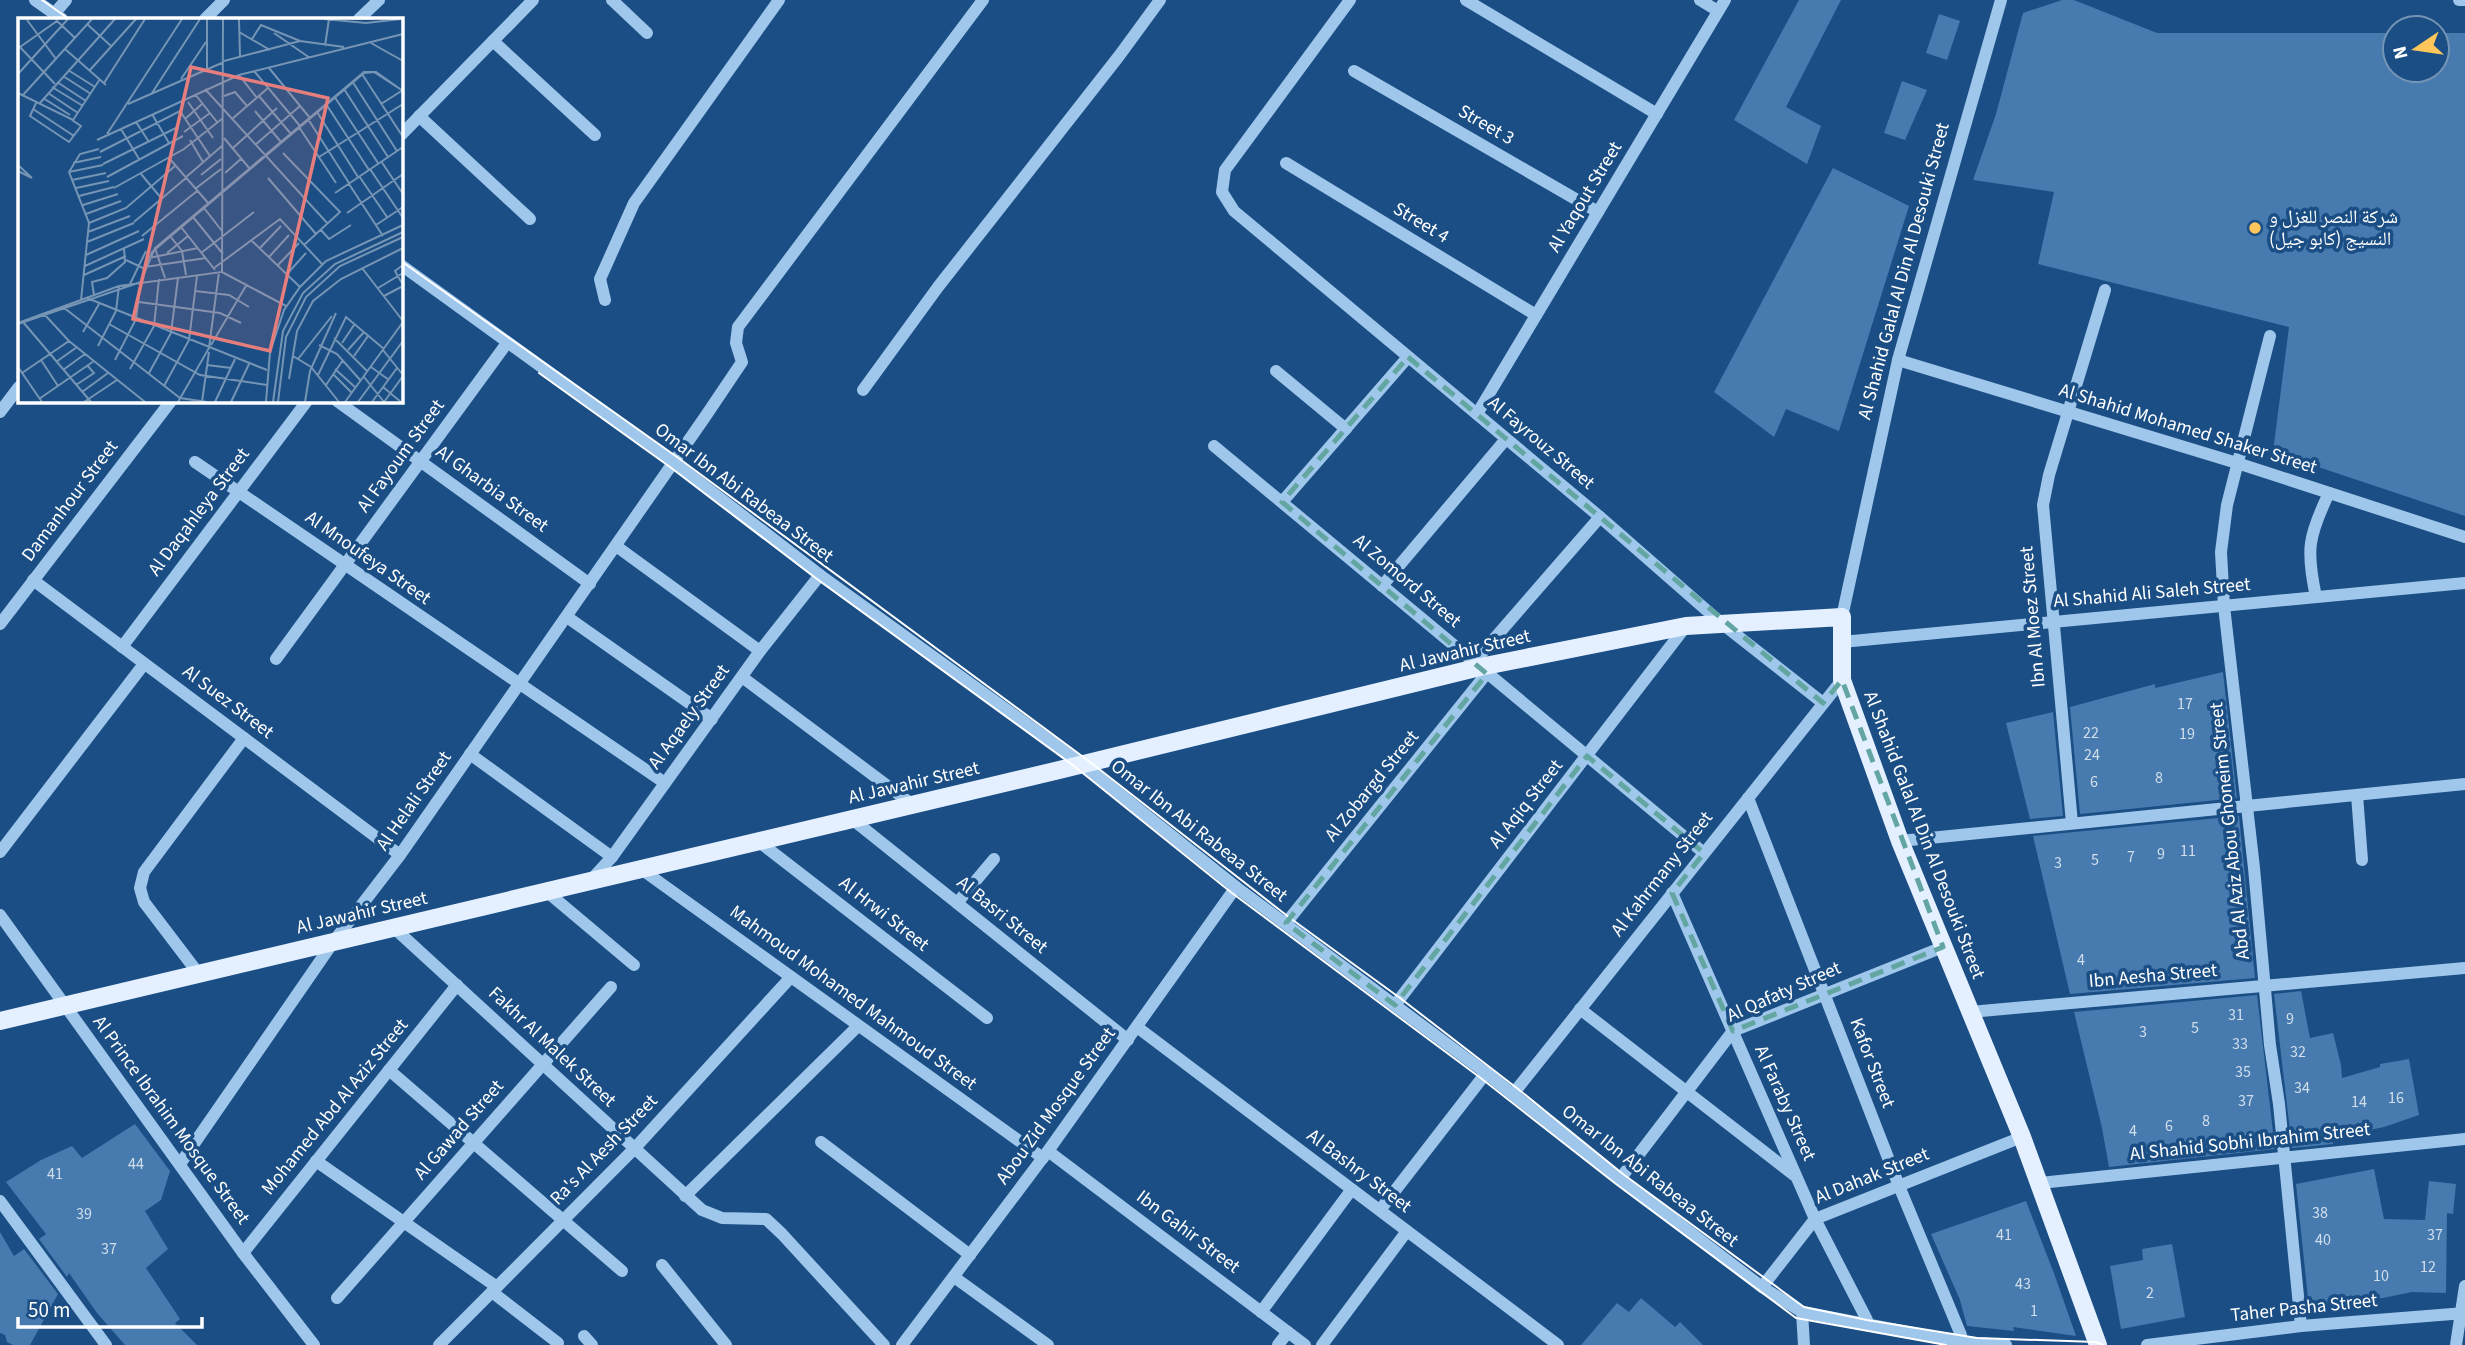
<svg xmlns="http://www.w3.org/2000/svg" width="2465" height="1345" viewBox="0 0 2465 1345" font-family="'Source Sans 3','Noto Naskh Arabic',sans-serif">
  <style>
    .building { fill: #477baf }
    .lines { fill: none; stroke-linecap: round; stroke-linejoin: round }
    .minor { stroke: #9fc6eb; stroke-width: 12 }
    .major { stroke: #e4f0ff; stroke-width: 18 }
    .tram { stroke: #fff; stroke-width: 2 }
    .marked { fill: none; stroke: #63a6a1; stroke-width: 5; stroke-dasharray: 14 9; stroke-linejoin: round }
    .poi-dot { fill: #fec65b; stroke: #1a4e84; stroke-width: 2.5 }
    .labels { text-anchor: middle; dominant-baseline: central; stroke-width: 7; stroke-linejoin: round; paint-order: stroke }
    .number-label { font-size: 16px; fill: #d1deeb }
    .street-label { font-size: 19px; fill: #fff; stroke: #1a4e84 }
    .poi-label { font-size: 19px; fill: #fff; stroke: #1a4e84; text-anchor: start }
    .inset-road { fill: none; stroke: #7695b5; stroke-width: 2 }
    .view { fill: #e67e7e; fill-opacity: 0.15; stroke: #e67e7e; stroke-width: 3.5 }
    .inset-edge { fill: none; stroke: #fff; stroke-width: 3.5 }
  </style>
  <rect width="100%" height="100%" fill="#1a4e84"/>
  <g class="building">
    <polygon points="1799,0 1841,0 1786,107 1821,126 1807,164 1734,120"/>
    <polygon points="2062,0 2074,0 2157,33 2395,33 2395,70 2437,70 2437,33 2465,33 2465,516 2273,452 2289,327 2038,264 2054,192 1973,180 1996,114 2023,13"/>
    <polygon points="1939,14 1960,21 1947,60 1926,53"/>
    <polygon points="1902,81 1927,90 1905,140 1884,133"/>
    <polygon points="1833,168 1909,206 1839,431 1786,409 1774,437 1714,392"/>
    <polygon points="2223,672 2237,798 2080,814 2070,707 2155,684 2155,688"/>
    <polygon points="2053,712 2063,816 2030,819 2006,723"/>
    <polygon points="2239,816 2255,978 2070,994 2033,836"/>
    <polygon points="2301,991 2310,1038 2333,1033 2341,1065 2342,1078 2380,1067 2380,1064 2409,1059 2419,1115 2384,1127 2331,1138 2333,1144 2292,1148 2274,994"/>
    <polygon points="2257,995 2275,1149 2109,1167 2102,1128 2074,1012"/>
    <polygon points="135,1124 170,1171 161,1200 145,1211 168,1249 146,1268 180,1319 175,1323 197,1345 125,1345 97,1313 69,1273 67,1277 39,1239 46,1234 6,1182 41,1160 72,1146 82,1158"/>
    <polygon points="2374,1169 2384,1219 2425,1220 2429,1181 2456,1184 2453,1214 2447,1213 2446,1293 2412,1292 2368,1301 2367,1296 2309,1308 2296,1184"/>
    <polygon points="2026,1201 2055,1276 2076,1336 2013,1327 2014,1331 1967,1326 1960,1300 1931,1234"/>
    <polygon points="0,1232 14,1256 24,1249 58,1294 30,1345 13,1345 7,1342 5,1335 0,1333"/>
    <polygon points="2172,1244 2185,1317 2121,1329 2110,1266 2143,1260 2142,1249"/>
    <polygon points="1641,1298 1675,1327 1680,1322 1703,1345 1581,1345 1617,1303 1629,1312"/>
  </g>
  <g class="lines">
    <g class="minor">
      <polyline points="35,0 62,19"/>
      <polyline points="612,0 647,33"/>
      <polyline points="1350,0 1225,170 1222,192 1234,211 1600,517 1720,622 1823,703"/>
      <polyline points="1466,0 1657,114"/>
      <polyline points="1700,0 1718,11"/>
      <polyline points="2459,0 2465,0"/>
      <polyline points="54,14 66,0"/>
      <polyline points="205,19 224,0"/>
      <polyline points="359,19 379,0"/>
      <polyline points="493,41 595,135"/>
      <polyline points="1354,71 1598,212"/>
      <polyline points="419,116 530,219"/>
      <polyline points="401,135 533,0"/>
      <polyline points="1286,163 1536,315"/>
      <polyline points="401,265 673,462 820,575 1082,764 1236,887 1486,1073 1620,1179 1762,1287 1802,1312 1960,1342 2006,1345"/>
      <polyline points="605,300 600,279 634,203 779,0"/>
      <polyline points="2270,336 2227,505 2221,552 2224,606 2254,868 2270,1045 2279,1104 2301,1326"/>
      <polyline points="1898,360 2237,463 2465,537"/>
      <polyline points="1276,371 1346,429"/>
      <polyline points="863,390 938,287 1119,56 1160,0"/>
      <polyline points="337,401 590,584"/>
      <polyline points="0,412 19,387"/>
      <polyline points="1477,414 1725,0"/>
      <polyline points="1214,446 1704,853"/>
      <polyline points="195,462 665,783"/>
      <polyline points="1282,502 1408,357"/>
      <polyline points="616,546 760,651"/>
      <polyline points="33,580 400,855"/>
      <polyline points="1382,586 1506,439"/>
      <path d="M2316,597c-10,-47 -8,-60 13,-104"/>
      <polyline points="567,617 712,719"/>
      <polyline points="1842,617 1898,360 2001,0"/>
      <polyline points="0,624 171,401"/>
      <polyline points="1842,642 2465,583"/>
      <polyline points="122,647 307,401"/>
      <polyline points="276,659 507,343"/>
      <polyline points="1474,662 1600,517"/>
      <polyline points="742,677 913,805"/>
      <polyline points="470,754 612,857"/>
      <polyline points="2357,795 2362,860"/>
      <polyline points="1748,798 1899,1186 1961,1335 1960,1342"/>
      <polyline points="852,819 1128,1040"/>
      <polyline points="2072,823 2043,505 2049,475 2105,290"/>
      <polyline points="758,841 987,1018"/>
      <polyline points="1900,841 2465,784"/>
      <polyline points="0,852 144,664"/>
      <polyline points="641,869 1043,1158"/>
      <polyline points="590,881 612,857 760,651 820,575"/>
      <polyline points="546,891 634,965"/>
      <polyline points="1672,893 1815,1219 1867,1320 1866,1325"/>
      <polyline points="957,903 994,859"/>
      <polyline points="0,915 243,1253 314,1345"/>
      <polyline points="1286,923 1487,673"/>
      <polyline points="393,927 702,1210 722,1218 766,1219 782,1234 884,1345"/>
      <polyline points="198,973 144,902 140,888 144,872 244,738"/>
      <polyline points="1395,1005 1686,626"/>
      <polyline points="1580,1009 1794,1175"/>
      <polyline points="1970,1012 2465,968"/>
      <polyline points="1137,1027 1558,1345"/>
      <polyline points="389,1070 622,1271"/>
      <polyline points="1513,1094 1842,680"/>
      <polyline points="821,1142 970,1255"/>
      <polyline points="1048,1151 1305,1345"/>
      <polyline points="316,1161 497,1287"/>
      <polyline points="180,1164 334,941 400,855 705,417 742,362 736,343 738,327 983,0"/>
      <polyline points="1620,1179 1733,1031 1943,947"/>
      <polyline points="2040,1183 2465,1139"/>
      <polyline points="685,1196 858,1026"/>
      <polyline points="0,1201 106,1345"/>
      <polyline points="1380,1210 1486,1073"/>
      <polyline points="243,1253 457,985"/>
      <polyline points="662,1265 726,1345"/>
      <polyline points="954,1277 1048,1345"/>
      <polyline points="1762,1287 1815,1219 2022,1137"/>
      <polyline points="492,1292 558,1343"/>
      <polyline points="337,1298 611,987"/>
      <polyline points="1261,1312 1352,1189"/>
      <polyline points="1802,1312 1804,1345"/>
      <polyline points="584,1336 592,1345"/>
      <polyline points="439,1345 634,1149 791,977"/>
      <polyline points="902,1345 1048,1151 1236,887"/>
      <polyline points="1278,1345 1288,1332"/>
      <polyline points="1322,1345 1407,1231"/>
      <polyline points="2147,1345 2301,1326 2465,1313"/>
      <polyline points="2456,1345 2465,1286"/>
    </g>
    <polyline class="major" points="0,1021 1055,771 1480,667 1686,626 1842,617 1842,680 1900,841 2022,1137 2098,1345"/>
    <g class="tram">
      <polyline points="42,0 69,19"/>
      <polyline points="401,261 677,457 1090,762 1290,918 1400,998 1518,1089 1623,1174 1804,1307 1867,1320 1977,1338 2096,1342 2103,1345"/>
      <polyline points="539,373 670,467 817,579 1074,766 1232,893 1482,1079 1616,1184 1796,1318 1946,1345"/>
    </g>
  </g>
  <path class="marked" d="M1408,357l415,346 19,-23 101,267 -210,84 -61,-138 32,-40 -117,-97 -192,249 -109,-82 201,-249 -205,-172z"/>
  <circle class="poi-dot" cx="2255" cy="228" r="7"/>
  <g class="labels">
    <g class="number-label">
      <text x="2185" y="704">17</text>
      <text x="2091" y="733">22</text>
      <text x="2187" y="734">19</text>
      <text x="2092" y="755">24</text>
      <text x="2159" y="778">8</text>
      <text x="2094" y="782">6</text>
      <text x="2188" y="851">11</text>
      <text x="2161" y="854">9</text>
      <text x="2131" y="857">7</text>
      <text x="2095" y="860">5</text>
      <text x="2058" y="863">3</text>
      <text x="2081" y="960">4</text>
      <text x="2236" y="1015">31</text>
      <text x="2290" y="1019">9</text>
      <text x="2195" y="1028">5</text>
      <text x="2143" y="1032">3</text>
      <text x="2240" y="1044">33</text>
      <text x="2298" y="1052">32</text>
      <text x="2243" y="1072">35</text>
      <text x="2302" y="1088">34</text>
      <text x="2396" y="1098">16</text>
      <text x="2246" y="1101">37</text>
      <text x="2359" y="1102">14</text>
      <text x="2206" y="1121">8</text>
      <text x="2169" y="1126">6</text>
      <text x="2133" y="1131">4</text>
      <text x="136" y="1164">44</text>
      <text x="55" y="1174">41</text>
      <text x="2320" y="1213">38</text>
      <text x="84" y="1214">39</text>
      <text x="2004" y="1235">41</text>
      <text x="2435" y="1235">37</text>
      <text x="2323" y="1240">40</text>
      <text x="109" y="1249">37</text>
      <text x="2428" y="1267">12</text>
      <text x="2381" y="1276">10</text>
      <text x="2023" y="1284">43</text>
      <text x="2150" y="1293">2</text>
      <text x="2034" y="1311">1</text>
    </g>
    <g class="street-label">
      <text transform="translate(1486 125) rotate(30)">Street 3</text>
      <text transform="translate(1585 197) rotate(-59)">Al Yaqout Street</text>
      <text transform="translate(1421 223) rotate(31)">Street 4</text>
      <text transform="translate(1904 271) rotate(-75)">Al Shahid Galal Al Din Al Desouki Street</text>
      <text transform="translate(2188 429) rotate(17)">Al Shahid Mohamed Shaker Street</text>
      <text transform="translate(1541 443) rotate(40)">Al Fayrouz Street</text>
      <text transform="translate(401 456) rotate(-54)">Al Fayoum Street</text>
      <text transform="translate(492 489) rotate(36)">Al Gharbia Street</text>
      <text transform="translate(744 493) rotate(37)">Omar Ibn Abi Rabeaa Street</text>
      <text transform="translate(70 501) rotate(-53)">Damanhour Street</text>
      <text transform="translate(199 512) rotate(-53)">Al Daqahleya Street</text>
      <text transform="translate(368 558) rotate(35)">Al Mnoufeya Street</text>
      <text transform="translate(1407 581) rotate(40)">Al Zomord Street</text>
      <text transform="translate(2152 593) rotate(-5)">Al Shahid Ali Saleh Street</text>
      <text transform="translate(2033 617) rotate(-95)">Ibn Al Moez Street</text>
      <text transform="translate(1465 651) rotate(-13)">Al Jawahir Street</text>
      <text transform="translate(228 702) rotate(37)">Al Suez Street</text>
      <text transform="translate(689 717) rotate(-54)">Al Aqaely Street</text>
      <text transform="translate(914 783) rotate(-13)">Al Jawahir Street</text>
      <text transform="translate(1372 786) rotate(-51)">Al Zobargd Street</text>
      <text transform="translate(414 801) rotate(-55)">Al Helali Street</text>
      <text transform="translate(1526 804) rotate(-52)">Al Aqiq Street</text>
      <text transform="translate(1199 831) rotate(38)">Omar Ibn Abi Rabeaa Street</text>
      <text transform="translate(2230 831) rotate(-96)">Abd Al Aziz Abou Ghoneim Street</text>
      <text transform="translate(1924 835) rotate(69)">Al Shahid Galal Al Din Al Desouki Street</text>
      <text transform="translate(1662 874) rotate(-52)">Al Kahrmany Street</text>
      <text transform="translate(362 913) rotate(-13)">Al Jawahir Street</text>
      <text transform="translate(884 914) rotate(38)">Al Hrwi Street</text>
      <text transform="translate(1002 915) rotate(39)">Al Basri Street</text>
      <text transform="translate(2153 976) rotate(-5)">Ibn Aesha Street</text>
      <text transform="translate(1784 992) rotate(-24)">Al Qafaty Street</text>
      <text transform="translate(853 998) rotate(36)">Mahmoud Mohamed Mahmoud Street</text>
      <text transform="translate(552 1047) rotate(43)">Fakhr Al Malek Street</text>
      <text transform="translate(1872 1063) rotate(69)">Kafor Street</text>
      <text transform="translate(1785 1103) rotate(66)">Al Faraby Street</text>
      <text transform="translate(1056 1106) rotate(-54)">Abou Zid Mosque Street</text>
      <text transform="translate(335 1107) rotate(-51)">Mohamed Abd Al Aziz Street</text>
      <text transform="translate(171 1120) rotate(54)">Al Prince Ibrahim Mosque Street</text>
      <text transform="translate(459 1130) rotate(-49)">Al Gawad Street</text>
      <text transform="translate(2250 1142) rotate(-6)">Al Shahid Sobhi Ibrahim Street</text>
      <text transform="translate(604 1150) rotate(-46)">Ra's Al Aesh Street</text>
      <text transform="translate(1359 1171) rotate(37)">Al Bashry Street</text>
      <text transform="translate(1650 1176) rotate(38)">Omar Ibn Abi Rabeaa Street</text>
      <text transform="translate(1872 1176) rotate(-22)">Al Dahak Street</text>
      <text transform="translate(1188 1232) rotate(37)">Ibn Gahir Street</text>
      <text transform="translate(2304 1308) rotate(-6)">Taher Pasha Street</text>
    </g>
    <g class="poi-label">
      <text x="2269" y="217">شركة النصر للغزل و<tspan x="2269" dy="22">النسيج (كابو جيل)</tspan></text>
    </g>
  </g>
  <g transform="translate(18 18)">
    <rect width="385" height="385" fill="#1a4e84"/>
    <path class="inset-road" d="M189,1v51M221,1l1,38M306,1l42,4 35,-4M334,1h22M9,2l29,39M38,2l19,18M69,6l24,22M221,14l31,18M256,15l36,25M234,21l9,-14 39,16 44,6M353,25l32,18M0,27l37,39M307,28l4,-27M2,29l37,-26M47,31l41,36M206,43l76,-20M251,50l41,50M50,52l27,17M72,52l46,-51M236,53l46,55M0,56l50,-55M344,56l41,63M221,57l18,23M45,58l28,18M163,61l25,-37M334,63l45,70M39,64l29,19M86,65l41,-64M34,69l31,19M187,71l123,135M326,71l44,68M0,75l55,27 27,-41M30,75l30,20M134,75l48,-74M177,76l22,28M5,77l69,-76M206,78l11,-4 12,14M241,78l32,38M316,78l44,67M25,80l27,17M19,83l-7,15 39,26 12,-16 -9,-6M170,84l25,36M22,85l75,-84M110,86l96,-42M308,86l43,66M363,86l22,-14M15,91l41,27M237,93l26,31M299,94l41,65M134,96l17,29M167,101l17,-15M214,101l36,-31M290,101l41,64M118,104l13,20M281,109l37,56M103,111l18,30M166,114l26,-19M89,116l75,-115M206,120l26,31M79,122l142,-65 164,-41M172,122l13,22M237,127l45,-39M215,130l44,-40M82,134l80,-41 30,45M265,135l57,59 -36,33M301,139l84,-53M151,140l40,46M363,143l22,33M55,145l28,-6M85,146l75,-37M0,147l14,13 -14,-7M352,151l33,49M51,154l34,-7M207,155l17,-15M123,156l21,25M183,157l20,-16M341,158l28,41M89,159l76,-41M167,160l38,-33M250,160l48,56M54,162l34,-7M331,166l34,52M58,170l33,-7M96,170l70,-39 39,-31M177,171l26,-20M317,175l68,-46M61,178l35,-9M65,187l35,-11M186,190l18,23M329,195l56,-39M68,196l35,-13M175,199l30,37M116,204l52,-44M71,205l37,-15 49,-42M358,207l27,-18M163,209l34,43M303,212l8,9 22,-14M70,214l42,-16M124,218l55,-45M152,218l12,15 4,24M233,222l49,47M69,224l47,-19M137,230l10,30M242,230l21,-22M149,235l21,-17M183,235l53,-41M68,237l53,-24M251,239l20,-22M131,240l49,-10M108,242l19,9M260,247l21,-22M385,247l-8,6 8,14M67,248l59,-27M127,249l61,-9M196,250l66,-49 42,45M344,250l41,53M204,254l64,34M269,256l19,-21M66,257l42,-19M112,266l16,-33M360,270l25,-15M177,273l34,4 20,12M76,277l-2,-13 15,-4 18,-16 -1,-14M366,278l19,-10M69,280l180,72M63,282l8,-77 -20,-51 11,-18 19,-5M121,284l81,11 21,10M45,289l117,91 27,4M26,296l25,27 76,61M5,304l68,80M0,305l101,-37 103,-14 1,-253M0,306l123,-42 11,-30 212,-179 10,-1 29,19M91,306l91,51 67,10M65,314l16,-28M316,320l33,33M324,325l12,-18M193,327l36,-61M301,327l18,9 24,27M80,328l18,-35 3,-25M330,332l16,-18M365,332l20,25M275,338l18,11 28,35M336,338l14,-20M280,341l34,-43M23,342l17,26M97,342l21,-41 5,-38 14,-33 209,-176h12l27,19M38,344l21,-15M189,347l24,3M0,349l24,35M353,349l18,13M112,351l24,-43 5,-47M317,351l21,19M45,352l22,-16M4,355l47,-32M131,355l22,-40 7,-55M315,356l19,19M300,357l28,-58 38,32M346,359l20,25M271,361l8,-48 16,-30 28,-22 62,-31M58,367l18,-12 -7,-8M308,367l17,-25M146,368l25,-46 8,-64M365,369l18,15M64,374l26,-19M21,381l55,-38M66,384l33,-22M160,384l31,-54 10,-76M184,384l7,-50M197,384l20,-43M213,384l18,-38M248,384l4,-50 14,-42 16,-23 26,-26 77,-36M255,384l10,-71 20,-38 32,-29 68,-32M260,384l8,-65 20,-40 34,-31 63,-29M287,384l5,-31 26,-58M327,384l58,-80M340,384l45,-61M354,384l25,-34M366,384l19,-26"/>
    <path class="view" d="M173,49l137,31 -58,253 -137,-32z"/>
    <rect width="385" height="385" class="inset-edge"/>
  </g>
  <g transform="translate(2416 49) rotate(257)"><circle r="33" fill="#1a4e84" stroke="#7695b5" stroke-width="2"/>
  <path d="M0-5L12 26L0 18L-12 26Z" fill="#fec65b"/>
  <text y="-10" font-size="19" font-weight="bold" text-anchor="middle" fill="#ffffff">N</text>
  </g>
  <path d="M18 1317v10h184v-10" fill="none" stroke="#ffffff" stroke-width="3.5"/>
  <text x="28" y="1317" font-size="21" fill="#ffffff" stroke="#1a4e84" stroke-width="5" paint-order="stroke">50 m</text>
</svg>
